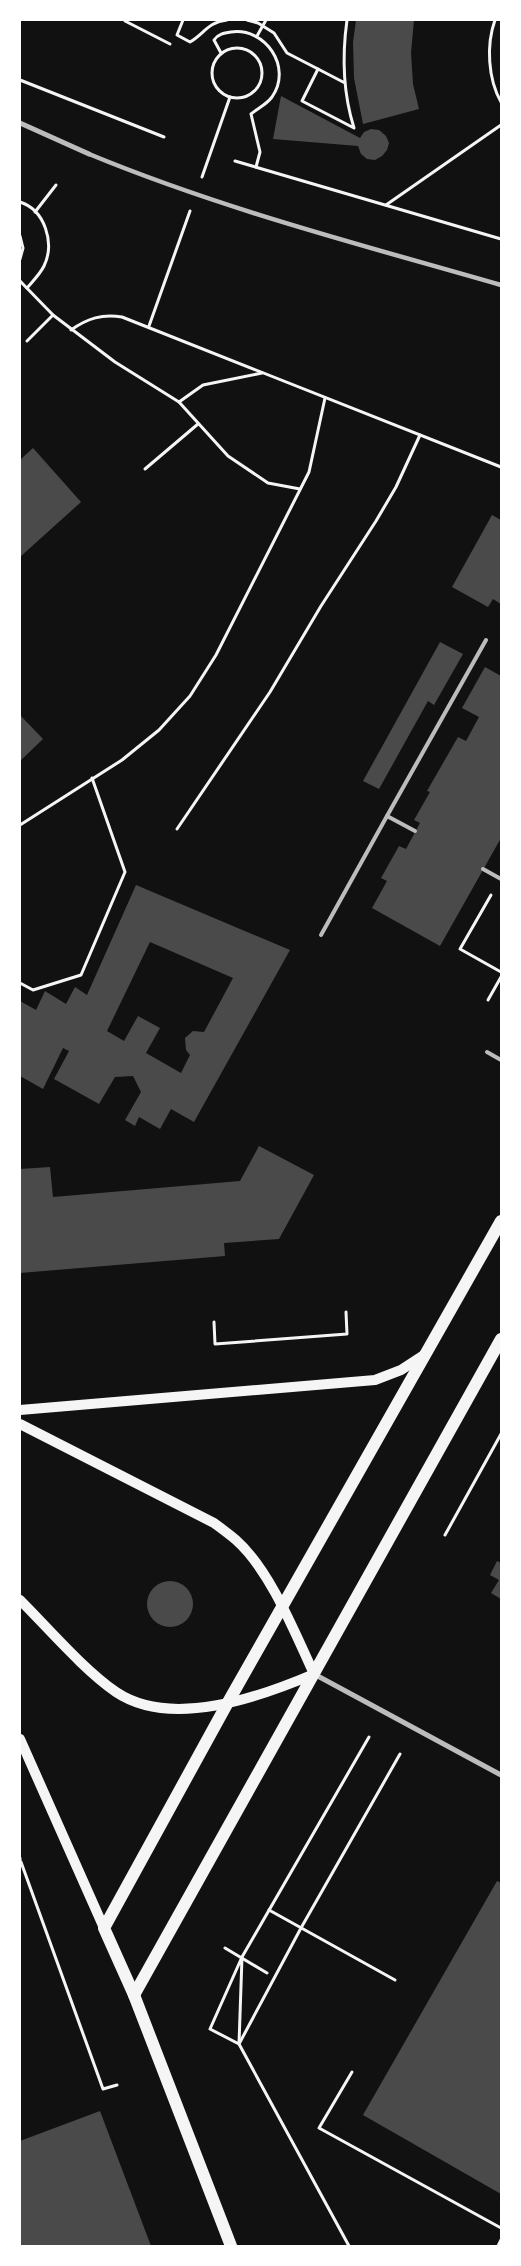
<svg xmlns="http://www.w3.org/2000/svg" width="521" height="2266" viewBox="0 0 521 2266" font-family="Barlow,sans-serif">
  <style>
    .building { fill: #4a4a4a; fill-rule: evenodd }
    .lines { fill: none; stroke-linecap: round; stroke-linejoin: round }
    .path { stroke: #f5f5f5; stroke-width: 3 }
    .service { stroke: #bcbcbc; stroke-width: 4 }
    .pedestrian { stroke: #bcbcbc; stroke-width: 4.5 }
    .minor { stroke: #bcbcbc; stroke-width: 5 }
    .secondary { stroke: #f5f5f5; stroke-width: 10 }
    .primary { stroke: #f5f5f5; stroke-width: 12 }
  </style>
  <rect width="100%" height="100%" fill="#111"/>
  <g class="building">
    <polygon points="356,20 414,20 411,53 413,84 419,109 363,124 354,78 353,42"/>
    <polygon points="281,96 360,138 364,132 371,129 379,130 386,136 389,143 387,150 382,156 375,160 367,159 361,154 358,146 273,139"/>
    <polygon points="33,448 81,502 20,557 20,460"/>
    <polygon points="492,515 501,520 501,604 493,599 488,607 452,587"/>
    <polygon points="440,642 463,654 434,705 428,701 379,789 363,781"/>
    <polygon points="485,667 501,676 501,838 440,946 372,908 387,881 381,878 399,846 406,849 420,823 414,820 430,792 427,791 458,737 466,741 479,717 462,708"/>
    <polygon points="20,715 43,739 20,761"/>
    <path d="M136,885l154,65 -96,172 -23,-13 -11,20 -21,-12 -4,9 -10,-6 16,-28 -8,-16 -18,1 -16,27 -45,-25 15,-28 -6,-3 -20,41 -23,-13v-75l16,9 9,-19 21,13 9,-17 12,8zM150,942l83,36 -29,54 -11,-1 -8,7 1,12 4,5 -9,18 -35,-20 14,-25 -22,-12 -14,25 -17,-10z"/>
    <polygon points="259,1146 314,1175 279,1239 224,1243 225,1256 20,1273 20,1169 50,1167 53,1197 240,1181"/>
    <polygon points="497,1561 501,1563 501,1599 491,1593 499,1580 490,1575"/>
    <circle cx="170" cy="1604" r="23"/>
    <polygon points="497,1881 501,1883 501,2194 363,2115"/>
    <polygon points="100,2111 151,2246 20,2246 20,2141"/>
  </g>
  <g class="lines">
    <g class="path">
      <path d="M183,20l-6,15 13,7c14,-8 18,-20 37,-22"/>
      <polyline points="247,20 258,23 274,33 287,53 318,69"/>
      <path d="M495,20c-9,25 -7,59 6,82"/>
      <polyline points="125,21 170,44"/>
      <polyline points="257,36 266,20"/>
      <circle cx="237" cy="73" r="25"/>
      <path d="M221,53l-7,-13c4,-6 10,-7 17,-8 34,-5 62,35 41,65 -6,8 -14,11 -21,17l9,38 -4,15"/>
      <polyline points="20,80 164,137"/>
      <path d="M345,83l-27,-14 -16,32 52,27c-11,-35 -12,-72 -7,-108"/>
      <polyline points="235,161 501,239"/>
      <polyline points="202,177 230,97"/>
      <path d="M20,202c25,8 35,41 24,64 -4,8 -11,15 -17,22"/>
      <polyline points="386,205 501,125"/>
      <polyline points="35,212 56,185"/>
      <polyline points="20,236 23,248 20,259"/>
      <polyline points="20,281 53,315 27,341"/>
      <polyline points="53,315 115,362 179,402 228,456 268,483 300,489"/>
      <polyline points="149,326 190,211"/>
      <path d="M71,330c17,-12 31,-16 51,-13l379,150"/>
      <polyline points="179,402 203,385 262,373"/>
      <polyline points="145,469 198,424"/>
      <polyline points="20,825 122,760 159,730 190,696 216,655 309,472 325,398"/>
      <polyline points="177,829 270,692 321,606 376,521 396,487 420,435"/>
      <polyline points="491,895 460,949 501,972"/>
      <polyline points="20,983 33,990 81,975 125,872 92,778"/>
      <polyline points="488,1000 501,977"/>
      <polyline points="214,1322 215,1344 347,1334 346,1312"/>
      <polyline points="445,1535 501,1434"/>
      <polyline points="20,1858 20,1865"/>
      <polyline points="21,1862 103,2089 117,2085"/>
      <polyline points="269,1910 395,1980"/>
      <polyline points="225,1948 267,1973"/>
      <polyline points="242,1957 239,2044 210,2029 242,1957 369,1737"/>
      <polyline points="352,2072 319,2128 501,2228"/>
      <polyline points="349,2246 239,2044 301,1928 400,1754"/>
      <polyline points="498,2246 501,2240"/>
    </g>
    <g class="service">
      <polyline points="387,816 486,640"/>
      <polyline points="483,869 501,879"/>
      <polyline points="321,935 387,816 415,831"/>
      <polyline points="487,1052 501,1060"/>
    </g>
    <path class="pedestrian" d="M89,154c133,55 273,91 412,131"/>
    <g class="minor">
      <polyline points="20,123 89,154"/>
      <polyline points="314,1674 501,1775"/>
    </g>
    <g class="secondary">
      <polyline points="20,1410 375,1380 401,1370 424,1355"/>
      <path d="M20,1424l194,99c8,6 15,11 22,17 34,30 59,93 78,134 -54,23 -143,55 -198,18 -32,-22 -67,-63 -96,-92"/>
      <polyline points="20,1739 104,1928"/>
    </g>
    <g class="primary">
      <polyline points="134,1995 501,1339"/>
      <polyline points="231,2246 134,1995 104,1928 227,1704 501,1221"/>
    </g>
  </g>
  <rect width="521" height="2266" fill="none" stroke="#ffffff" stroke-width="42"/>
</svg>
